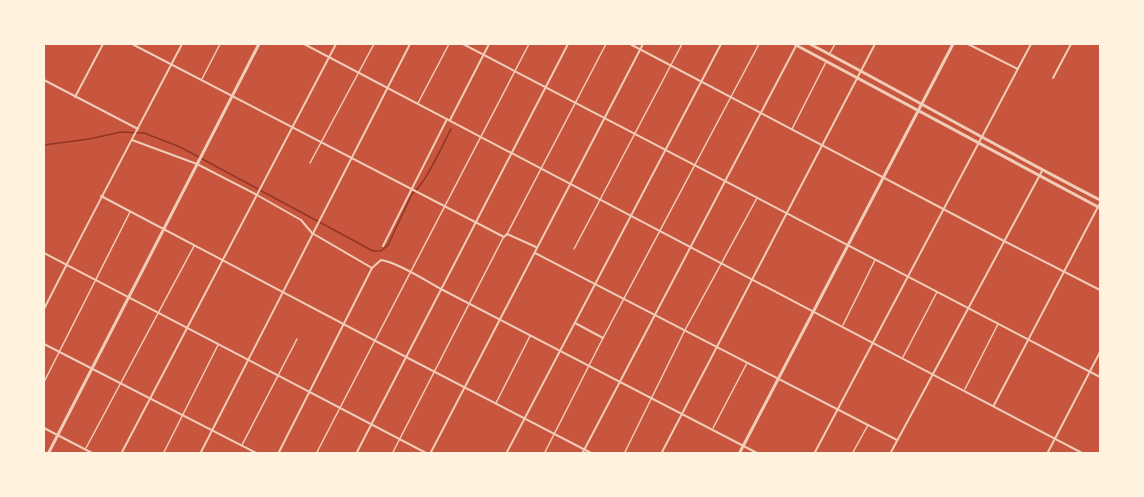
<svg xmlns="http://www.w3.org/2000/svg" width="1144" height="497" viewBox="0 0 1144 497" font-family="'Nunito Sans',sans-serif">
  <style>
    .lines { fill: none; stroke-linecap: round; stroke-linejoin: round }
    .stream { stroke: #8f3625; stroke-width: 1.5 }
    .service { stroke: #f1ccb7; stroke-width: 1.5 }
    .minor { stroke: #f1ccb7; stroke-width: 2 }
    .tertiary { stroke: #f1ccb7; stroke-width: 3 }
  </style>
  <rect width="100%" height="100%" fill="#c8553d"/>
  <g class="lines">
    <path class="stream" d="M44,145l45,-6 32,-7 23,1 36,14 193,104h8l7,-6 24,-51c14,-11 30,-48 39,-65"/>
    <g class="service">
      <polyline points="830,53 835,44"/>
      <polyline points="202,79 220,44"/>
      <polyline points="418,103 449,44"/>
      <polyline points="792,129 826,62"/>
      <polyline points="310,163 374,44"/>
      <polyline points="507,234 606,44"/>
      <polyline points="574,249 682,44"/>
      <polyline points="843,325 875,260"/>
      <polyline points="903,357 937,292"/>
      <polyline points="44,382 130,212"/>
      <polyline points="965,389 998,324"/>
      <polyline points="496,403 530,336"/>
      <polyline points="713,428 747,363"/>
      <polyline points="242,445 297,339"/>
      <polyline points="86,448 194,246"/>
      <polyline points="163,454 218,345"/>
      <polyline points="316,454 529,44"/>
      <polyline points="392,454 503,238"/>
      <polyline points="544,454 603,338 759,44"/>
      <polyline points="624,454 685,330 757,198"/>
      <polyline points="852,454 868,425"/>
    </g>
    <g class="minor">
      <polyline points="132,44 504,237 507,234 536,247"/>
      <polyline points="304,44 1084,454"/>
      <polyline points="463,44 1100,377"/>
      <polyline points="630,44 1004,241 1100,290"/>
      <polyline points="968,44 1018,69"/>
      <polyline points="1053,78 1071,44"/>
      <polyline points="44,80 138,129"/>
      <polyline points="75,97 103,44"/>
      <polyline points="450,120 489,44"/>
      <path d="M132,140l65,24 60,31 44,25 11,13 60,35 9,-8c16,2 45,21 60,29l318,165"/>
      <polyline points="101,196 406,357 593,454"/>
      <polyline points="383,246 447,119"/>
      <polyline points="44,253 428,454"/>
      <polyline points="535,253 897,440"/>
      <path d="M44,309c45,-89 92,-177 138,-265"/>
      <polyline points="575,323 603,338"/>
      <polyline points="44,344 258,454"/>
      <polyline points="994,405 1100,203"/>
      <polyline points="44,428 94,454"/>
      <polyline points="121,454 336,44"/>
      <polyline points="200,454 410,44"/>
      <polyline points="278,454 372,268"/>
      <polyline points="356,454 568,44"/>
      <polyline points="430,454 643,44"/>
      <polyline points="506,454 721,44"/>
      <polyline points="582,454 797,44"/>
      <polyline points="661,454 875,44"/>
      <polyline points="814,454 1031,44"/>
      <polyline points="890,454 1042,171"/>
      <polyline points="1047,454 1100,352"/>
    </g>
    <g class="tertiary">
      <polyline points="794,44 1100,208"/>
      <path d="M810,44c97,51 193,106 290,156"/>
      <polyline points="48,454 259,44"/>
      <polyline points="739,454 953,44"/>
    </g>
  </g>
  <rect width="1144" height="497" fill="none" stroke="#fff3e0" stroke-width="90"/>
</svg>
